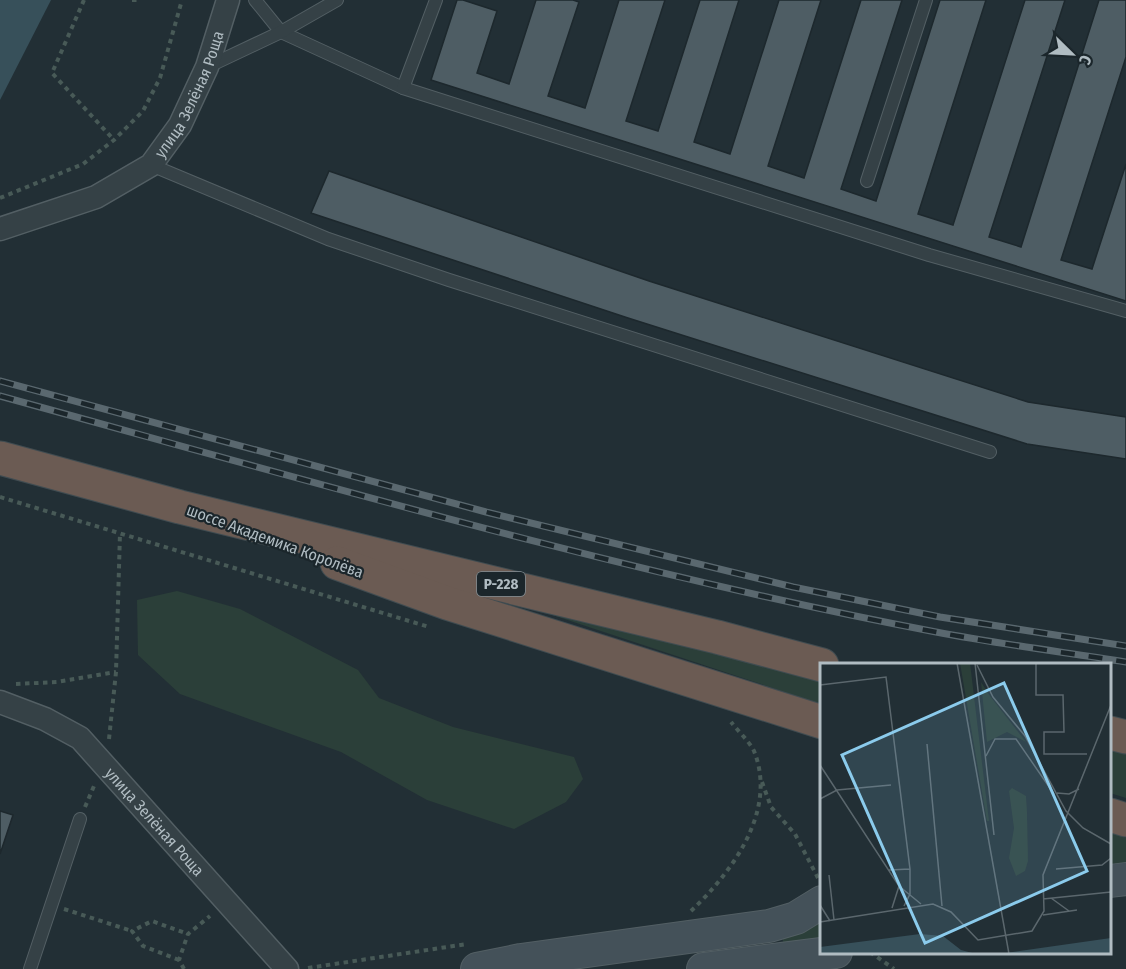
<svg xmlns="http://www.w3.org/2000/svg" width="1126" height="969" viewBox="0 0 1126 969" font-family="'Fira Sans Condensed',sans-serif">
  <style>
    .green { fill: #2b3f39 }
    .water { fill: #37505a }
    .building { fill: #4e5d64; stroke: #1d282d; stroke-width: 1.5 }
    .lines { fill: none; stroke-linecap: round; stroke-linejoin: round }
    .lane-casing { stroke: #535f64; stroke-width: 14 }
    .street-casing { stroke: #535f64; stroke-width: 25 }
    .secondary-casing { stroke: #535f64; stroke-width: 34 }
    .highway-casing { stroke: #404c51; stroke-width: 35 }
    .path { stroke: #485a57; stroke-width: 4; stroke-dasharray: 4.5 4.5; stroke-linecap: butt }
    .lane { stroke: #354146; stroke-width: 12 }
    .street { stroke: #354146; stroke-width: 22 }
    .secondary { stroke: #445159; stroke-width: 32 }
    .highway { stroke: #6b5b53; stroke-width: 33 }
    .rail-casing { stroke: #5a686f; stroke-width: 7 }
    .rail { stroke: #1b262b; stroke-width: 4.5; stroke-dasharray: 14; stroke-linecap: butt }
    .labels { text-anchor: middle; dominant-baseline: central; stroke-width: 4.5; stroke-linejoin: round; paint-order: stroke }
    .shield { fill: #1b262b; stroke: #838f95; stroke-width: 1.5 }
    .shield-label { font-size: 15px; font-weight: bold; fill: #b0bcc2 }
    .street-label { font-size: 16px; fill: #b0bcc2; stroke: #1b262b }
    .inset-road { fill: none; stroke: #5b676d; stroke-width: 1.5 }
    .view { fill: #8bcbec; fill-opacity: 0.15; stroke: #8bcbec; stroke-width: 3 }
    .inset-edge { fill: none; stroke: #b0bcc2; stroke-width: 3 }
  </style>
  <rect width="100%" height="100%" fill="#222f35"/>
  <g class="green">
    <polygon points="471,588 821,678 821,704"/>
    <polygon points="177,591 240,609 358,670 379,698 453,727 574,757 583,779 566,802 514,829 427,800 341,752 180,694 138,655 137,600"/>
    <polygon points="1110,747 1126,750 1126,798 1110,793"/>
    <polygon points="1110,832 1126,838 1126,865 1110,867"/>
    <polygon points="821,922 821,942 783,947 783,937"/>
  </g>
  <polygon class="water" points="0,0 51,0 0,100"/>
  <g class="building">
    <polygon points="457,0 463,0 497,11 477,73 509,84 536,0 573,0 579,2 548,96 585,108 619,0 665,0 626,121 658,131 700,0 739,0 694,142 730,154 779,0 821,0 768,166 804,178 861,0 902,0 841,189 876,201 940,0 986,0 918,214 953,225 1025,0 1065,0 989,237 1021,247 1099,0 1126,0 1126,57 1061,260 1092,269 1126,164 1126,301 431,80"/>
    <polygon points="329,171 649,281 1028,402 1126,417 1126,459 1027,444 628,318 311,213"/>
    <polygon points="0,811 13,815 0,854"/>
  </g>
  <g class="lines">
    <defs>
      <g id="lane">
        <polyline points="255,0 281,32 403,88 929,255 1126,311"/>
        <polyline points="207,67 281,32 337,0"/>
        <polyline points="403,88 436,0"/>
        <polyline points="151,165 328,239 449,280 990,452"/>
        <polyline points="867,181 926,0"/>
        <polyline points="30,969 80,819"/>
      </g>
      <g id="street">
        <path id="s1" d="M0,229l96,-32 55,-32 29,-40 27,-58 21,-67"/>
        <path id="s2" d="M0,702l45,17 35,19 207,231"/>
      </g>
      <g id="secondary">
        <polyline points="1110,881 1126,879"/>
        <polyline points="477,969 521,960 769,926 796,918 822,902"/>
        <polyline points="703,969 836,952"/>
      </g>
      <g id="highway">
        <polyline points="0,458 180,507 717,637 822,665"/>
        <polyline points="337,563 447,603 822,722"/>
        <polyline points="1110,733 1126,737"/>
        <polyline points="1110,815 1126,820"/>
      </g>
    </defs>
    <use href="#lane" class="lane-casing"/>
    <use href="#street" class="street-casing"/>
    <use href="#secondary" class="secondary-casing"/>
    <use href="#highway" class="highway-casing"/>
    <g class="path">
      <polyline points="84,0 52,73 114,140"/>
      <polyline points="132,0 141,0"/>
      <polyline points="0,198 83,164 114,140 143,111 160,78 182,0"/>
      <polyline points="0,497 429,627"/>
      <polyline points="16,684 57,682 116,672"/>
      <polyline points="109,739 116,672 120,533"/>
      <polyline points="762,782 771,807 795,834 818,878"/>
      <polyline points="85,807 94,786"/>
      <polyline points="64,909 132,931"/>
      <path d="M691,911c41,-39 87,-100 63,-160 -5,-10 -16,-20 -23,-29"/>
      <polyline points="870,952 894,969"/>
      <polyline points="179,960 143,946 132,931 152,921 188,934"/>
      <polyline points="308,968 467,944"/>
      <polyline points="184,969 179,960 188,934 210,916"/>
    </g>
    <use href="#lane" class="lane"/>
    <use href="#street" class="street"/>
    <use href="#secondary" class="secondary"/>
    <use href="#highway" class="highway"/>
    <defs>
      <g id="rail">
        <polyline points="0,381 486,512 793,587 940,617 1126,646"/>
        <path d="M0,396c310,85 620,176 936,236 63,12 127,20 190,30"/>
      </g>
    </defs>
    <use href="#rail" class="rail-casing"/>
    <use href="#rail" class="rail"/>
  </g>
  <g class="labels">
    <rect class="shield" x="477" y="572" width="48" height="24" rx="4.5"/>
    <g class="shield-label">
      <text x="501" y="584">Р-228</text>
    </g>
    <g class="street-label">
      <text stroke="none"><textPath href="#s1" startOffset="246">улица Зелёная Роща</textPath></text>
      <text transform="translate(275 541) rotate(20)">шоссе Академика Королёва</text>
      <text stroke="none"><textPath href="#s2" startOffset="200">улица Зелёная Роща</textPath></text>
    </g>
  </g>
  <g transform="translate(820 663)">
    <rect width="291" height="291" fill="#222f35"/>
    <path d="M140,0h10l19,158h-2zM161,19l9,14 36,46 -19,-10 -20,10zM192,125l14,8 1,16 1,49 -3,10 -9,5 -7,-18 5,-30 -5,-37z" fill="#2b3f39"/>
    <path d="M100,271l23,2 18,14 15,4h-156v-7zM291,275v16h-112z" fill="#37505a"/>
    <path class="inset-road" d="M137,0l52,291M155,0l19,172M216,0v32h27l1,37h-20v22h43M157,2l16,32 32,39 41,75 17,17 28,16M0,22l66,-8 24,192v25l-6,12M107,81l15,162M166,93l9,-17h21l38,55M0,102l79,121 -7,22M237,130l12,1 10,-5M0,136l17,-9 54,-5M236,206l46,-4 9,-7M69,207l21,-1M9,212l5,45M79,223l22,18M231,235l18,13M223,236l68,-7M0,242l10,16M223,252l34,-5M0,259l113,-18 18,8 27,28 54,-9 12,-20 -1,-36 68,-170"/>
    <path class="view" d="M184,20l83,188 -162,72 -83,-188z"/>
    <rect width="291" height="291" class="inset-edge"/>
  </g>
  <g transform="translate(1072 54) rotate(114)" stroke="#1b262b" stroke-width="4.5" paint-order="stroke">
  <path d="M0-4.5L10 22L0 15L-10 22Z" fill="#b0bcc2"/>
  <text y="-9" font-size="16" font-weight="bold" text-anchor="middle" fill="#b0bcc2">С</text>
  </g>
</svg>
